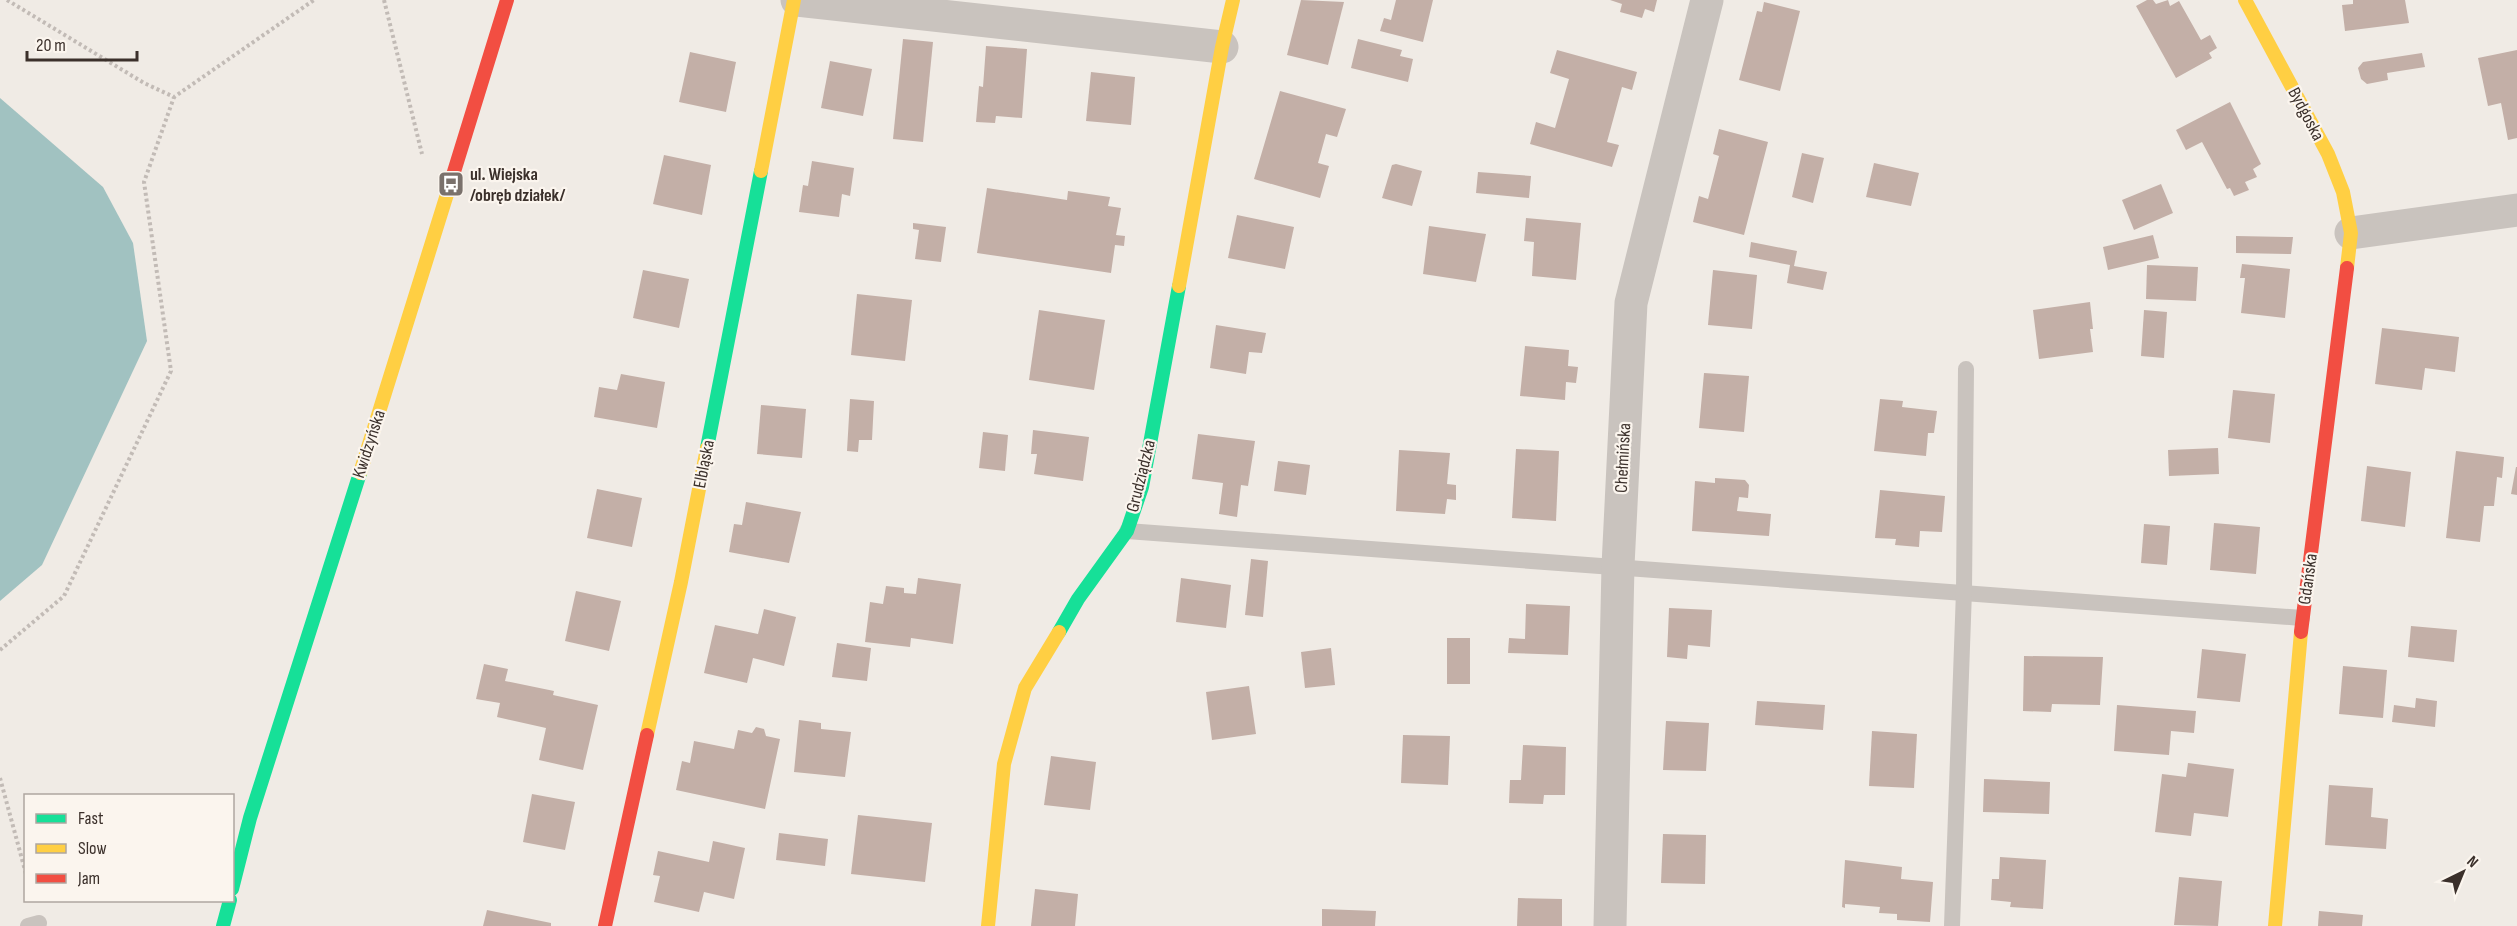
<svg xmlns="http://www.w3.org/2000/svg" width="2517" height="926" viewBox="0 0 2517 926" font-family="'Sofia Sans Condensed',sans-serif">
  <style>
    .water { fill: #a1c2c1 }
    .building { fill: #c3afa7 }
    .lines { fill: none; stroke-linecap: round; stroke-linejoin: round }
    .path { stroke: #c2bbb6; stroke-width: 4; stroke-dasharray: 3 3; stroke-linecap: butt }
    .lane { stroke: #c9c3be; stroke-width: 16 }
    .street { stroke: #c9c3be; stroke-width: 33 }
    .fast { stroke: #16e098; stroke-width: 14 }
    .slow { stroke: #ffcf43; stroke-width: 14 }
    .jam { stroke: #f24e42; stroke-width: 14 }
    .labels { text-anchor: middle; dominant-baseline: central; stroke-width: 4.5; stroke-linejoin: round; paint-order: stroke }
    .street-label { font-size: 18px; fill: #3b302b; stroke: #fbf5ee }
    .poi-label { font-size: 18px; font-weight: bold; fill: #3b302b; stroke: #fbf5ee; text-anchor: start }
  </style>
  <rect width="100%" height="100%" fill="#f0ebe5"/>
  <polygon class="water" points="0,98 103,187 133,243 147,341 42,565 0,601"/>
  <g class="building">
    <polygon points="1301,0 1344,2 1328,65 1287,55"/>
    <polygon points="1396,0 1433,0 1423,42 1380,31 1384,18 1391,20"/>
    <polygon points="1610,0 1657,0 1654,12 1645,9 1642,18 1620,12 1622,4"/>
    <polygon points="2147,0 2153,0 2156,4 2168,0 2170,6 2179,1 2201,40 2210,35 2217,48 2209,53 2212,58 2176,78 2136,6"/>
    <polygon points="2353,0 2405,0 2409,23 2345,31 2342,5 2353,4"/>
    <polygon points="1764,2 1800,11 1780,91 1739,80 1757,11 1762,12"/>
    <polygon points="903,39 933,42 923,142 893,139"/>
    <polygon points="1358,39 1402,50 1400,56 1413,59 1408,82 1351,68"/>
    <polygon points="986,46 1027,49 1022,118 996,116 995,123 976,122 979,86 983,87"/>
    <polygon points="1557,50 1637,72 1632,90 1622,87 1607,142 1619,145 1612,167 1530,144 1536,122 1555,128 1569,79 1550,73"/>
    <polygon points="2517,50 2517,138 2508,140 2501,103 2488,106 2478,58"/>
    <polygon points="690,52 736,62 726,112 679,102"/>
    <polygon points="2422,53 2425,67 2387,73 2388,80 2367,84 2361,79 2358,68 2363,62"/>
    <polygon points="830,61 872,69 863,116 821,108"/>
    <polygon points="1091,72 1135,77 1131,125 1086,121"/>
    <polygon points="1280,91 1346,109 1337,137 1326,134 1318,163 1329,166 1320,198 1254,179"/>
    <polygon points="2230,102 2261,164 2253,169 2257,177 2245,182 2249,190 2234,196 2230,188 2227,189 2202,142 2186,150 2176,130"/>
    <polygon points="1719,129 1768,142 1744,235 1693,222 1699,196 1708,199 1719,156 1713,154"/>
    <polygon points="1802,153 1824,158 1813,203 1792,197"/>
    <polygon points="664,155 711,165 702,215 653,204"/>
    <polygon points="812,161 854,168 850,196 842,194 839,217 799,212 803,185 808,186"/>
    <polygon points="1874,163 1919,173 1911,206 1866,197"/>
    <polygon points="1396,164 1422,171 1412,206 1382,198 1392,165"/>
    <polygon points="1478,172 1531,176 1529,198 1476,193"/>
    <polygon points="2161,184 2173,213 2134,230 2122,200"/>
    <polygon points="987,188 1067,200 1068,191 1110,197 1108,206 1121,208 1116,235 1125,236 1124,246 1115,245 1111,273 977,253"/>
    <polygon points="1237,215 1294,227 1285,269 1228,258"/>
    <polygon points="1526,218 1581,223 1576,280 1532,276 1534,242 1524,241"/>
    <polygon points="913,223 946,227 941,262 915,259 919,230 913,229"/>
    <polygon points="1429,226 1486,234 1476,282 1423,274"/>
    <polygon points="2153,235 2159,258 2108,270 2103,247"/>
    <polygon points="2236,236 2293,237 2291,254 2236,253"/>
    <polygon points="1751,242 1797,251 1794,266 1827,272 1823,290 1787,283 1790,265 1749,257"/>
    <polygon points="2242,264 2290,269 2285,318 2241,313 2245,278 2240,278"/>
    <polygon points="2147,265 2198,267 2196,301 2146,299"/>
    <polygon points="643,270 689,279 679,328 633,318"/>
    <polygon points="1713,270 1757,275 1752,329 1708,325"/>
    <polygon points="857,294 912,300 905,361 851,355"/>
    <polygon points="2090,302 2093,329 2090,329 2093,352 2039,359 2033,310"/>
    <polygon points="1039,310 1105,320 1094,390 1029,380"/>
    <polygon points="2144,310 2167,312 2164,358 2141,356"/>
    <polygon points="1216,325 1266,333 1262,353 1249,352 1246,374 1210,368"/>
    <polygon points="2382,328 2459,337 2455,372 2425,368 2422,390 2375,384"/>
    <polygon points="1525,346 1569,350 1568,366 1578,367 1576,383 1566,382 1565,400 1520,396"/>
    <polygon points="1704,373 1749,376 1744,432 1699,428"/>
    <polygon points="621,374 665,382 657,428 594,417 599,387 617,390"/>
    <polygon points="2233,390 2275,394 2270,443 2228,438"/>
    <polygon points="850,399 874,401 872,440 859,440 858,452 847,451"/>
    <polygon points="1880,399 1903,401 1902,407 1937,411 1934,433 1928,433 1926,456 1874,451"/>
    <polygon points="761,405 806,409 802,458 757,454"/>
    <polygon points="1033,430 1089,437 1083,481 1034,474 1037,454 1031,454"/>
    <polygon points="983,432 1008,435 1005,471 979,468"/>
    <polygon points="1198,434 1255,441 1248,486 1241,485 1237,517 1219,514 1223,483 1192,479"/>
    <polygon points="2218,448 2219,474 2169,476 2168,450"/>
    <polygon points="1516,449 1559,451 1556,521 1512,518"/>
    <polygon points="1399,450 1450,453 1447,484 1456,485 1456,500 1447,499 1445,514 1396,511"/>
    <polygon points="2456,451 2504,457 2502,478 2497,477 2494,506 2484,506 2480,542 2446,538"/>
    <polygon points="1278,461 1310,465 1306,495 1274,491"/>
    <polygon points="2367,466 2411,472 2405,527 2361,521"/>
    <polygon points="2516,467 2517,467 2517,495 2511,494"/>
    <polygon points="1715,478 1745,480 1749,485 1748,498 1739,497 1737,511 1771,514 1769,536 1692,531 1695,481 1715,483"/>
    <polygon points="597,489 642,498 632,547 587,538"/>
    <polygon points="1880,490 1945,496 1942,532 1920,531 1919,547 1895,545 1896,539 1875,538"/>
    <polygon points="746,502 801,512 789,563 729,552 734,524 742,525"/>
    <polygon points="2214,523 2260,527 2256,574 2210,570"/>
    <polygon points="2144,524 2170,526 2167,565 2141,563"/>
    <polygon points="1251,559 1268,561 1263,617 1245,615"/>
    <polygon points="918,578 961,584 953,644 911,638 910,647 865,642 870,602 883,604 886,586 904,588 904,593 916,594"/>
    <polygon points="1181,578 1231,585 1226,628 1176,622"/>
    <polygon points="576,591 621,601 609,651 565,641"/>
    <polygon points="1526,604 1570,606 1568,655 1508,653 1509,638 1525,639"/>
    <polygon points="1669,608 1712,610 1710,647 1688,645 1687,659 1667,657"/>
    <polygon points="764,609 796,617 784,666 753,658 747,683 704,673 715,625 758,634"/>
    <polygon points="2411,626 2457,630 2454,662 2408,657"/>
    <rect x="1447" y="638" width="23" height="46"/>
    <polygon points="837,643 871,648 867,681 832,677"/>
    <polygon points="1331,648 1335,685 1305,688 1301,652"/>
    <polygon points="2202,649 2246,654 2240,702 2197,698"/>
    <polygon points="2024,656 2103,657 2100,705 2052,704 2051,712 2023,711"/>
    <polygon points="484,664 508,669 505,681 554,691 553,695 598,705 583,770 539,760 546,728 497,717 500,703 476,699"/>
    <polygon points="2343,666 2387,670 2383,718 2339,714"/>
    <polygon points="1249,686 1256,734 1212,740 1206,692"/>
    <polygon points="2416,698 2437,701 2435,727 2392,722 2394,705 2415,708"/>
    <polygon points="1757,701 1825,705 1823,730 1755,725"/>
    <polygon points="2117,705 2196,711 2194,733 2171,731 2169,755 2114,751"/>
    <polygon points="799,720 821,723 821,729 851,732 845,777 794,772"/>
    <polygon points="1666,721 1709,723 1706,771 1663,770"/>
    <polygon points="756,727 764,729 766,736 780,739 765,809 676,790 682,761 690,763 694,741 734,749 738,730 752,733"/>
    <polygon points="1872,731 1917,734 1914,788 1869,786"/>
    <polygon points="1403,735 1450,736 1448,785 1401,783"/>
    <polygon points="1523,745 1566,747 1565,795 1544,795 1543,804 1509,803 1510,780 1521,780"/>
    <polygon points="1051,756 1096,762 1090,810 1044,805"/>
    <polygon points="2188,763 2234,769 2228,817 2194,813 2191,836 2155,832 2162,774 2186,777"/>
    <polygon points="1984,779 2050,782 2049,814 1983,812"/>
    <polygon points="2329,785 2373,788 2371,817 2388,819 2386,849 2325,845"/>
    <polygon points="532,794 575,802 565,850 523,842"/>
    <polygon points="858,815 932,823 925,882 851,874"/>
    <polygon points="779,833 828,839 825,866 776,860"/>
    <polygon points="1663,834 1706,835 1705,884 1661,883"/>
    <polygon points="713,841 745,848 734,899 704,892 699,912 654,902 660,876 653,875 658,851 709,862"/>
    <polygon points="2000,857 2046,860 2043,909 2010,907 2011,902 1991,900 1992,879 1999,879"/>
    <polygon points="1845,860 1902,867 1901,879 1933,882 1930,922 1897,920 1897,914 1879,913 1880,907 1845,904 1845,908 1842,907"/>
    <polygon points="2179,877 2222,881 2218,926 2174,925"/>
    <polygon points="1035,889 1078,894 1075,926 1031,926"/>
    <polygon points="1518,898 1562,899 1562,926 1517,926"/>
    <polygon points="1322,909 1376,911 1375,926 1322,926"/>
    <polygon points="487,910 551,923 551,926 483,926"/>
    <polygon points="2319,911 2363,915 2362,926 2318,926"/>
  </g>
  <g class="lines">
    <g class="path">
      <polyline points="7,0 144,83 174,97 314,0"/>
      <polyline points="384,0 422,154"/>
      <polyline points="0,650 64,596 171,371 144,182 174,97"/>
      <polyline points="0,778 26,874"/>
    </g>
    <g class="lane">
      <polyline points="1127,531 2302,618"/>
      <polyline points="28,926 39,923"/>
      <polyline points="1952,926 1964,591 1966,369"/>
    </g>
    <g class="street">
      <polyline points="797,0 1222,47"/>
      <polyline points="2351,233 2517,210"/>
      <polyline points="1610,926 1618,566 1631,303 1707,0"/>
    </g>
    <g class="fast">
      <polyline points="707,448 761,171"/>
      <polyline points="1059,632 1078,599 1127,531 1142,487 1179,286"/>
      <polyline points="232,889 250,818 360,473"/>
      <polyline points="223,926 230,900"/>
    </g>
    <g class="slow">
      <polyline points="2245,0 2328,154 2343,192 2351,233 2347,268"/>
      <polyline points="761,171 794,0"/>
      <polyline points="1179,286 1222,47 1233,0"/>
      <polyline points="360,473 453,175"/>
      <polyline points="647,735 681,582 707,448"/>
      <polyline points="988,926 1004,764 1025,688 1059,632"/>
      <polyline points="2275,926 2301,632"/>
    </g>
    <g class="jam">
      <polyline points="453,175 507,0"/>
      <polyline points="2301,632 2347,268"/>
      <polyline points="605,926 647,735"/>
    </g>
  </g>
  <defs>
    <symbol id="bus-square" viewBox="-11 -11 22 22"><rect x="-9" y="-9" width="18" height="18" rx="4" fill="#7a716c" stroke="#fbf5ee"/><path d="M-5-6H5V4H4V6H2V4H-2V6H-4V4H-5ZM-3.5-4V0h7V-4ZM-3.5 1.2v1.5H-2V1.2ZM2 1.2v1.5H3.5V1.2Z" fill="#fff"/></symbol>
  </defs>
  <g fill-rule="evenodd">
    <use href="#bus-square" x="436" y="169" width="30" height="30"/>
  </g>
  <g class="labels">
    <g class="street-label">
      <text transform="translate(2306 114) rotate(62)">Bydgoska</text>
      <text transform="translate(369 444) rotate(-72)">Kwidzyńska</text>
      <text transform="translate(1623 458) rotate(-87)">Chełmińska</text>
      <text transform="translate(704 464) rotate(-79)">Elbląska</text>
      <text transform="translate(1141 476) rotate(-76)">Grudziądzka</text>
      <text transform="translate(2308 579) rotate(-82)">Gdańska</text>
    </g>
    <g class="poi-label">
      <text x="470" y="174">ul. Wiejska<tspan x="470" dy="21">/obręb działek/</tspan></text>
    </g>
  </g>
  <rect x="24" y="794" width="210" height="108" fill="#fbf5ee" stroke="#aea6a0" stroke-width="1.5"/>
  <rect x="36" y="814" width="30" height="9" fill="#16e098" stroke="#aea6a0" stroke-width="1.5"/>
  <text x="78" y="824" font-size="18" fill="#3b302b">Fast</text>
  <rect x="36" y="844" width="30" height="9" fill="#ffcf43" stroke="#aea6a0" stroke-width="1.5"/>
  <text x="78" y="854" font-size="18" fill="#3b302b">Slow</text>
  <rect x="36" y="874" width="30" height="9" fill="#f24e42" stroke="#aea6a0" stroke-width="1.5"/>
  <text x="78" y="884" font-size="18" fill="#3b302b">Jam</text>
  <g transform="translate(2463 872) rotate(43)" stroke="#fbf5ee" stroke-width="4.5" paint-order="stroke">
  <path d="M0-4.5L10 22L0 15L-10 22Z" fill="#3b302b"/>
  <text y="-9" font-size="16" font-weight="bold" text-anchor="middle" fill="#3b302b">N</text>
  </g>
  <path d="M27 51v9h110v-9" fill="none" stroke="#3b302b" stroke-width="3"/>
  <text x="36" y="51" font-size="18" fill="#3b302b" stroke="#fbf5ee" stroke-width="4.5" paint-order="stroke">20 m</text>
</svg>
